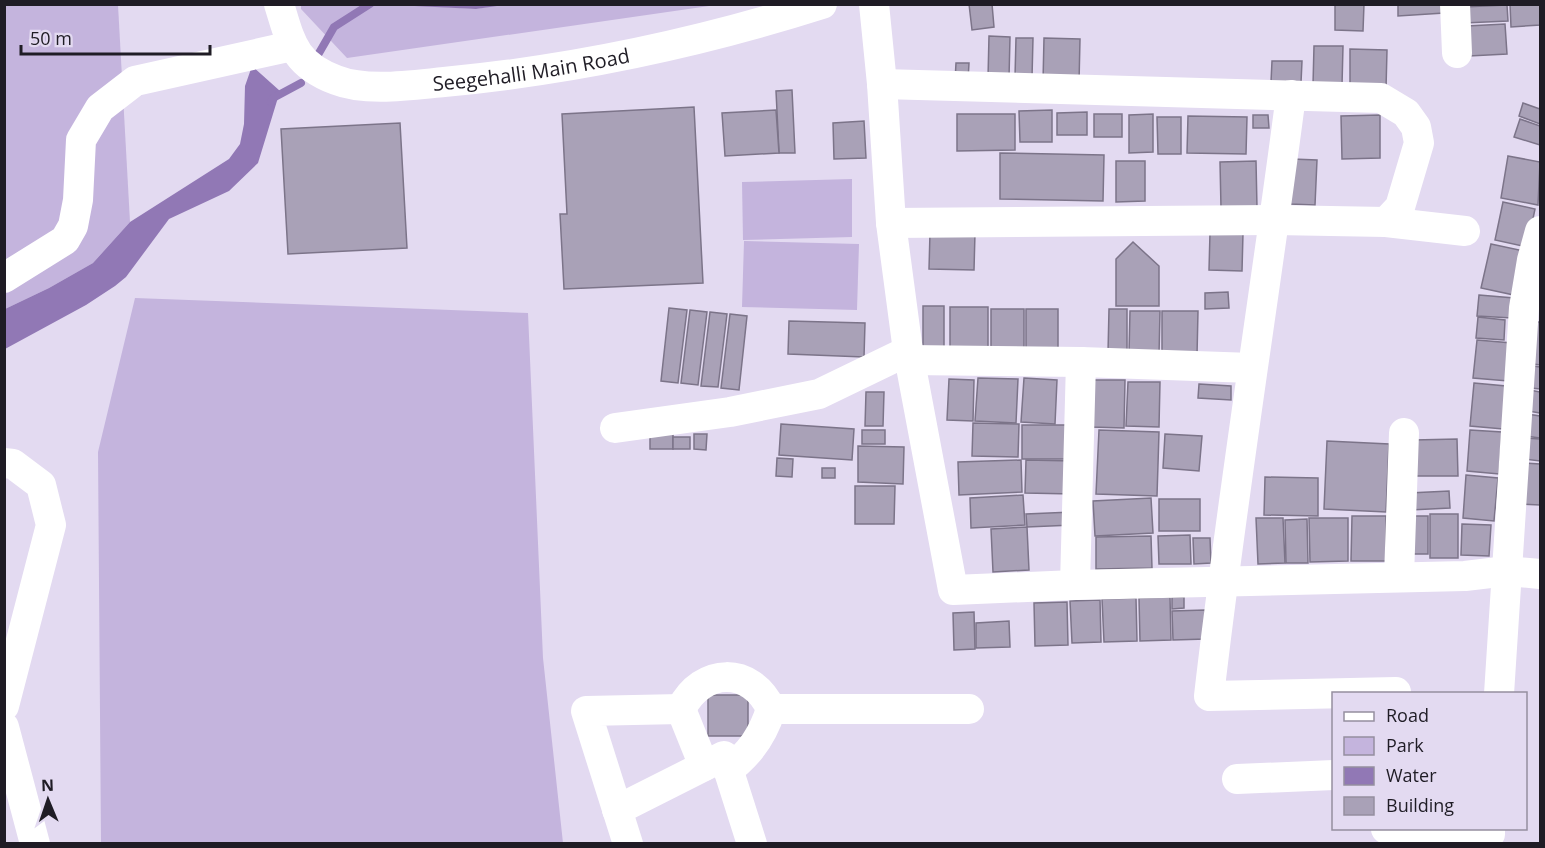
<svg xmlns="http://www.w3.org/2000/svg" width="1545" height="848" viewBox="0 0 1545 848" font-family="'Open Sans',sans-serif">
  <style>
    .green { fill: #c4b4dd }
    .water { fill: #9178b5 }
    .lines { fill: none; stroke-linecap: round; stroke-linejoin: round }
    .stream { stroke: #9178b5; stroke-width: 8 }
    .building { fill: #a9a1b7; stroke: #7c7489; stroke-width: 1.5 }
    .minor { stroke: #fff; stroke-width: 30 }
    .labels { text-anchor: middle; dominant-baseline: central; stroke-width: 4.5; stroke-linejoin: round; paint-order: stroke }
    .street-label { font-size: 20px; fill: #1f1c25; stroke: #e3daf1 }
  </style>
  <rect width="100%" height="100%" fill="#e3daf1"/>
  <g class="green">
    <polygon points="394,4 476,9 504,4 716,5 347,58 301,9 301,5"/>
    <polygon points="5,5 118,5 130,222 93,263 49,288 5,309"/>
    <polygon points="852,179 852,237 743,240 742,182"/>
    <polygon points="744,241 859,244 857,310 742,307"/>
    <polygon points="135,298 528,313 543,658 563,843 101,843 98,452"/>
  </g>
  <g class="water">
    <polygon points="394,5 504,5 476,9"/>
    <polygon points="252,66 280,91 258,163 229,191 169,219 126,277 115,286 86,305 5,349 5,309 49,288 93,263 130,222 229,159 240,144 244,124 245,86"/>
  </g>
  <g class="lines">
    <g class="stream">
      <polyline points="315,60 334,27 370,4"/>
      <polyline points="271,102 273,98 301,83"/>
    </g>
  </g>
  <g class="building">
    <polygon points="969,4 992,4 994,27 972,30"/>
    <polygon points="1335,4 1364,4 1363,31 1335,30"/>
    <polygon points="1398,4 1444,4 1444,13 1398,16"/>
    <polygon points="1510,4 1540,4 1540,25 1511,27"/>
    <polygon points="1507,5 1508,21 1464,23 1463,7"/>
    <polygon points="1505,24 1507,54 1469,56 1467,26"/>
    <polygon points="989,36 1010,37 1009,78 988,78"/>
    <polygon points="1016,38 1033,38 1032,78 1015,77"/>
    <polygon points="1044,38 1080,39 1079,83 1043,82"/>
    <polygon points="1314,46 1343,46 1342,86 1313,85"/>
    <polygon points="1350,49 1387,50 1386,89 1350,88"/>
    <polygon points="1272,61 1302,61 1301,83 1271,82"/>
    <polygon points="956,63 969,63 968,81 955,81"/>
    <polygon points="792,90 795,153 779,153 776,91"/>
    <polygon points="1523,103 1540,109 1540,124 1519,116"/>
    <polygon points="694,107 703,283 564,289 560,214 567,214 562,114"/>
    <polygon points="776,110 779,153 725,156 722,113"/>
    <polygon points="1052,110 1052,142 1020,142 1019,111"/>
    <polygon points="1087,112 1087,135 1057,135 1057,113"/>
    <polygon points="957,114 1015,114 1015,150 957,151"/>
    <rect x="1094" y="114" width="28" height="23"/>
    <polygon points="1153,114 1153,152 1129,153 1129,115"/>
    <polygon points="1253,115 1268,115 1269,128 1253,128"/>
    <polygon points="1380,115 1380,158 1342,159 1341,116"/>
    <polygon points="1188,116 1247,117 1246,154 1187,153"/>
    <polygon points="1157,117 1181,117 1181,154 1158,154"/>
    <polygon points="1520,119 1540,126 1540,145 1514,137"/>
    <polygon points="864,121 866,158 834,159 833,123"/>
    <polygon points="400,123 407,248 288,254 281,129"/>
    <polygon points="1000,153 1104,155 1103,201 1000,199"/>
    <polygon points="1508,156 1540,162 1538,205 1501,198"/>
    <polygon points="1292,159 1317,160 1315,205 1290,204"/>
    <polygon points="1116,161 1145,161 1145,201 1116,202"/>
    <polygon points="1256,161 1257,208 1221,208 1220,162"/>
    <polygon points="1503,202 1535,209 1527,247 1495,240"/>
    <polygon points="930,233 975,233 974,270 929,269"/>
    <polygon points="1210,233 1243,233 1242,271 1209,270"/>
    <polygon points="1133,242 1159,266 1159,306 1116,306 1116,259"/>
    <polygon points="1491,244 1524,251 1514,295 1481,288"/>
    <polygon points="1228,292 1229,308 1205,309 1205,293"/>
    <polygon points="1479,295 1514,298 1512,318 1477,316"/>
    <polygon points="923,306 944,306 944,352 923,351"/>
    <rect x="950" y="307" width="38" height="43"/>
    <polygon points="669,308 687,310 678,383 661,381"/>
    <rect x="991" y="309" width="33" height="41"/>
    <rect x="1026" y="309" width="32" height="42"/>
    <polygon points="1109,309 1127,309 1127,353 1108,353"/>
    <polygon points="690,310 707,312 698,385 681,383"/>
    <polygon points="1130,311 1160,311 1159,355 1129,354"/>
    <polygon points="1162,311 1198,311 1197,356 1162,355"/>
    <polygon points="710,312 727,314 718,387 701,386"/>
    <polygon points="730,314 747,316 739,390 721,388"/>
    <polygon points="1478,317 1505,320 1504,340 1476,338"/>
    <polygon points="789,321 865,323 864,357 788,354"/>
    <polygon points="1537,322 1540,322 1540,365 1533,364"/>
    <polygon points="1477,340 1512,343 1508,381 1473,378"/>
    <polygon points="1533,366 1540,367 1540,389 1531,388"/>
    <polygon points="978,378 1018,379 1016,423 975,421"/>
    <polygon points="1024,378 1057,380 1055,424 1021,422"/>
    <polygon points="949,379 974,380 973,421 947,420"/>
    <polygon points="1092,380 1125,380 1124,428 1091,427"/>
    <polygon points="1128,382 1160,382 1159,427 1126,426"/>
    <polygon points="1474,383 1506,386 1503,429 1470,426"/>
    <polygon points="1199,384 1231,386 1231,400 1198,398"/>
    <polygon points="1530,390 1540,392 1540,413 1528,411"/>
    <polygon points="866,392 884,392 883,426 865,426"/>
    <polygon points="1527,414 1540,416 1540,438 1525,436"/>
    <polygon points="973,423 1019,424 1018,457 972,456"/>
    <polygon points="781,424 854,429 852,460 779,455"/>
    <rect x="1022" y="425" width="53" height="34"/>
    <rect x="862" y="430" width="23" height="14"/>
    <polygon points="1099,430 1159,432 1157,496 1096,494"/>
    <polygon points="1470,430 1502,432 1499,474 1467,471"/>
    <rect x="650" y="432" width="23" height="17"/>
    <polygon points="694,434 707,434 706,450 694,449"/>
    <polygon points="1165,434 1202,436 1199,471 1163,468"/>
    <rect x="673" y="437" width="17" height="12"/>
    <polygon points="1525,438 1540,439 1540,461 1523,459"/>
    <polygon points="1457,439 1458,476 1414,476 1414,440"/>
    <polygon points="1327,441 1389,444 1386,512 1324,509"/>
    <polygon points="858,446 904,447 903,484 858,482"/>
    <polygon points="777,458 793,459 792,477 776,476"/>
    <polygon points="1021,460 1022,492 959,495 958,462"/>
    <polygon points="1026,460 1074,461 1073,494 1025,493"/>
    <polygon points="1524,463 1540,464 1540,505 1521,504"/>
    <rect x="822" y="468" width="13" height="10"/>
    <polygon points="1466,475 1498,478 1494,521 1463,518"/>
    <polygon points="1265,477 1318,478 1318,516 1264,515"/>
    <polygon points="855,486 895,486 894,524 855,524"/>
    <polygon points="1449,491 1450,508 1410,510 1409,493"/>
    <polygon points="1023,495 1025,525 971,528 970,498"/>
    <polygon points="1151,498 1153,533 1095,536 1093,501"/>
    <rect x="1159" y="499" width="41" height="32"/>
    <polygon points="1072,512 1073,525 1027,527 1026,514"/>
    <rect x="1430" y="514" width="28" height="44"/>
    <polygon points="1352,516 1386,516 1386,561 1351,561"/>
    <rect x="1412" y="516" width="16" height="38"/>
    <polygon points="1256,518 1283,518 1285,563 1258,564"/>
    <polygon points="1309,518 1348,518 1348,561 1310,562"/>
    <polygon points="1307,519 1308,563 1286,563 1285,520"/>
    <polygon points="1462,524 1491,525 1489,556 1461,555"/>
    <polygon points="1027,527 1029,570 993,572 991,529"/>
    <polygon points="1190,535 1191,564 1159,564 1158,536"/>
    <polygon points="1151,536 1152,568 1096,569 1096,537"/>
    <polygon points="1193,538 1210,538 1211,563 1194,564"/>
    <polygon points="1170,597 1171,640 1140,641 1139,598"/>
    <polygon points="1172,597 1184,597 1184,608 1172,609"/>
    <polygon points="1136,598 1137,641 1104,642 1102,599"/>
    <polygon points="1100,600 1101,642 1072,643 1070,601"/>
    <polygon points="1067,602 1068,645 1035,646 1034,603"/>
    <polygon points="1205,610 1206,639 1173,640 1172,611"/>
    <polygon points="974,612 975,649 954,650 953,613"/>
    <polygon points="1009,621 1010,647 976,648 976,623"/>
    <rect x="708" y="695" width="40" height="41"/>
  </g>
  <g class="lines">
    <g class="minor">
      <path id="s1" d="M279,4c12,39 15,60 57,76 30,12 76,5 108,2 128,-12 255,-39 378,-78"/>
      <polyline points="874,4 882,84 891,223 908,351 953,590 1075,585 1465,576 1507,571 1540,574"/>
      <polyline points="1455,4 1457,53"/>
      <polyline points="882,84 1381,98 1406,113 1416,127 1419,143 1400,207 1386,222"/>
      <path d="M1291,95c-26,201 -59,400 -82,601l187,-4v2"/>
      <polyline points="891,223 1275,220 1386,222 1465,231"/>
      <polyline points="4,278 65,240 73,226 78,200 81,140 100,108 135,81 292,46"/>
      <polyline points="909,360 1081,362 1252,368"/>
      <polyline points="615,428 730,412 819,394 908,351"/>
      <polyline points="4,463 13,464 41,485 51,525 4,706"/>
      <polyline points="1399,577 1404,433"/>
      <polyline points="1075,585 1081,362"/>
      <polyline points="1499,694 1524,308 1532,260 1540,231"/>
      <path d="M681,709c21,-42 70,-43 90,0"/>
      <polyline points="4,727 35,844"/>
      <path d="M728,770c22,-16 35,-35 43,-61h198"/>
      <polyline points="1237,779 1334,775"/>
      <polyline points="617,810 724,756 752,844"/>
      <polyline points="1386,829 1490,834 1490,828"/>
      <polyline points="628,844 586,711 681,709 704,766"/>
    </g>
  </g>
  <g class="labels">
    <g class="street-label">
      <text stroke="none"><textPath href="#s1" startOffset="297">Seegehalli Main Road</textPath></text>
    </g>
  </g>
  <rect width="1545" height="848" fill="none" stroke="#1f1c25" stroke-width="12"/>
  <rect x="1332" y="692" width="195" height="138" fill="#e3daf1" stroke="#958e9f" stroke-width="1.5"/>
  <rect x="1344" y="712" width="30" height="9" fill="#ffffff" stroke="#958e9f" stroke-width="1.5"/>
  <text x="1386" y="722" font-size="18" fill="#1f1c25">Road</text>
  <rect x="1344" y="737" width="30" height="18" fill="#c4b4dd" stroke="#958e9f" stroke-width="1.5"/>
  <text x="1386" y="752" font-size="18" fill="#1f1c25">Park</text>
  <rect x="1344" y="767" width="30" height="18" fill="#9178b5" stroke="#958e9f" stroke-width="1.5"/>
  <text x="1386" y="782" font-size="18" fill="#1f1c25">Water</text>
  <rect x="1344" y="797" width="30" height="18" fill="#a9a1b7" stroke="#958e9f" stroke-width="1.5"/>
  <text x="1386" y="812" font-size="18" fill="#1f1c25">Building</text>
  <g transform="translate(48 800) rotate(358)" stroke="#e3daf1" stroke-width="4.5" paint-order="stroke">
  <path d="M0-4.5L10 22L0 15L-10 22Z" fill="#1f1c25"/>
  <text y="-9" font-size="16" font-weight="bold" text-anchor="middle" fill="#1f1c25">N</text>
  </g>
  <path d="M21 45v9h189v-9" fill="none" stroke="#1f1c25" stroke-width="3"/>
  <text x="30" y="45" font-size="18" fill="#1f1c25" stroke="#e3daf1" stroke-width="4.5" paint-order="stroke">50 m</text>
</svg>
